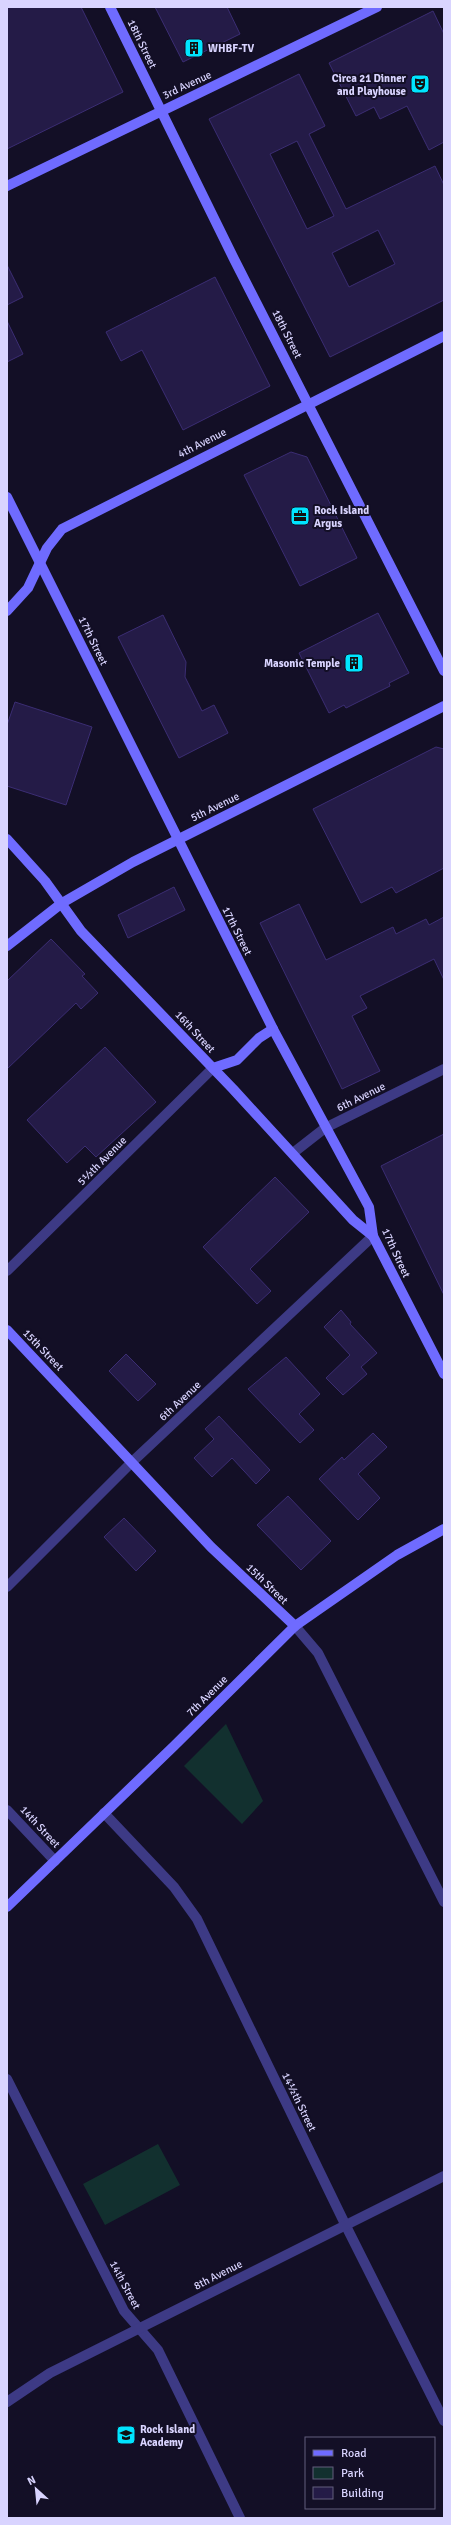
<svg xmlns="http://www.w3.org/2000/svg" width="451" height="2525" viewBox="0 0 451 2525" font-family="Signika,sans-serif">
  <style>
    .green { fill: #12302f }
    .building { fill: #241b47; stroke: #3b2d73; fill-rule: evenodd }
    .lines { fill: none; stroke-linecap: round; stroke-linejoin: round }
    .street { stroke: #3d3a85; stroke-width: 10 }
    .secondary { stroke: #6f6bff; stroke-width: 10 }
    .labels { text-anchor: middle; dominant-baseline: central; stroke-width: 4; stroke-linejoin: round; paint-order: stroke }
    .street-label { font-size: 11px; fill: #d9d4ff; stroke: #130f26 }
    .poi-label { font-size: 11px; font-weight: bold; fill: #d9d4ff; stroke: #130f26; text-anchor: start }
  </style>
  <rect width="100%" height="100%" fill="#130f26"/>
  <g class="green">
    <polygon points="226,1724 263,1801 242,1824 184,1766"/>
    <polygon points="158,2144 180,2185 105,2225 83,2184"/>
  </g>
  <g class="building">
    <polygon points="7,7 81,7 123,92 7,149"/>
    <polygon points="155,7 227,7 240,34 183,62"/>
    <polygon points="433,11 444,34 444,142 429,150 407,106 380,119 374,107 356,116 329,63"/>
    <path d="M299,74l26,52 -16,8 37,75 89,-43 9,19v115l-114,57 -121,-238zM297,141l37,75 -27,13 -37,-75zM378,230l17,34 -46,23 -17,-34z"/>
    <polygon points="7,265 23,297 7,305"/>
    <polygon points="215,277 270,386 183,430 142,350 121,361 106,332"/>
    <polygon points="7,321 23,354 7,362"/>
    <polygon points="291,452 307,457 357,558 300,586 244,475"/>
    <polygon points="378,613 409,673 389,683 390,686 346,708 344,705 329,713 299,653"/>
    <polygon points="163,615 186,662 185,677 202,711 214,705 228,733 179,758 118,637"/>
    <polygon points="15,702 92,727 66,805 7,786 7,725"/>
    <polygon points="436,747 444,749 444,868 396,893 392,887 361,903 313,809"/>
    <polygon points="174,887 185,910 128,938 118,915"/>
    <polygon points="299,904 326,960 393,927 396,934 426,919 429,925 444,917 444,980 434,959 360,996 367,1008 352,1016 380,1071 342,1089 260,923"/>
    <polygon points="51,939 85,974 82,976 98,993 81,1009 76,1003 7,1069 7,981"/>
    <polygon points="105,1047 156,1102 96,1157 85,1146 67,1163 27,1120"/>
    <polygon points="444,1134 444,1295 381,1166"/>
    <polygon points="275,1177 309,1212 250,1269 271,1291 257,1304 203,1247"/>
    <polygon points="341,1310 351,1322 350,1324 377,1353 361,1367 367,1374 343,1395 326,1378 350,1355 324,1327"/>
    <polygon points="126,1354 156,1384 138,1401 109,1371"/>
    <polygon points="286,1357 320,1394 299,1414 314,1430 300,1443 248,1389"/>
    <polygon points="219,1416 270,1470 256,1484 232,1458 212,1477 194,1458 214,1439 205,1429"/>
    <polygon points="373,1433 387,1447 358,1474 380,1498 358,1520 319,1479 342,1457 344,1460"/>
    <polygon points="288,1496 331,1541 301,1570 257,1525"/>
    <polygon points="124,1518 156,1551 136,1571 104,1537"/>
  </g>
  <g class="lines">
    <g class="street">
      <polyline points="293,1153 325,1128 444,1069"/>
      <polyline points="7,1271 213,1068"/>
      <polyline points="7,1587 131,1463 373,1236"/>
      <polyline points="295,1626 318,1653 444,1902"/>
      <polyline points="7,1810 55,1861"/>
      <polyline points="104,1813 174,1887 197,1919 345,2224 444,2421"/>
      <polyline points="7,2079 124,2311 158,2350 240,2518"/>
      <polyline points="7,2402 50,2373 444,2176"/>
    </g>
    <g class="secondary">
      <polyline points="110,7 234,259 444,671"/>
      <polyline points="7,186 377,7"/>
      <polyline points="7,497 273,1029 369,1207 373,1236 444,1374"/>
      <polyline points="7,611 28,588 47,548 62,529 444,336"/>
      <polyline points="7,839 45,881 81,931 233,1089 353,1220 373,1236"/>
      <polyline points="7,946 62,903 133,862 444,706"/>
      <polyline points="213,1068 237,1060 259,1038 273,1029"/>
      <polyline points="7,1330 211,1547 295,1626"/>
      <polyline points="7,1907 174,1746 295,1626 397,1555 444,1529"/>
    </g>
  </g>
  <defs>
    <symbol id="building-square" viewBox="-11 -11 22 22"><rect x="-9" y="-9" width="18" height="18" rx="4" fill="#00e5ff" stroke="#130f26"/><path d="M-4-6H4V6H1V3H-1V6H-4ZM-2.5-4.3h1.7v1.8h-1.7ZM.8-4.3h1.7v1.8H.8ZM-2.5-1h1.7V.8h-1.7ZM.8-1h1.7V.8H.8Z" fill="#111"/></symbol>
    <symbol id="theatre-square" viewBox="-11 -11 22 22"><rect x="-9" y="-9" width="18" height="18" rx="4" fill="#00e5ff" stroke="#130f26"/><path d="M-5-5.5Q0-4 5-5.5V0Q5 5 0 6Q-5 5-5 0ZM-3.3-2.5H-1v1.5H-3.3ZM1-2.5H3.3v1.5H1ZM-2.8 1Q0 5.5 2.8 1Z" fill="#111"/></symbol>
    <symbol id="office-square" viewBox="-11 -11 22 22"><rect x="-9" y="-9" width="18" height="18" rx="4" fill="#00e5ff" stroke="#130f26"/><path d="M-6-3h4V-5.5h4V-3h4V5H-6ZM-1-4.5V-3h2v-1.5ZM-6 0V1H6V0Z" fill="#111"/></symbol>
    <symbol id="school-square" viewBox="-11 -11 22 22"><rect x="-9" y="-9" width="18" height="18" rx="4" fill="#00e5ff" stroke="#130f26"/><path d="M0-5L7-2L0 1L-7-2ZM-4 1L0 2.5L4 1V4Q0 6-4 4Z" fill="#111"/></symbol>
  </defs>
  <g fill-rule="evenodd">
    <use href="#building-square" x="183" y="37" width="22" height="22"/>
    <use href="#theatre-square" x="409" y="73" width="22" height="22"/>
    <use href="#office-square" x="289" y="505" width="22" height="22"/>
    <use href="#building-square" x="343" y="652" width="22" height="22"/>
    <use href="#school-square" x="115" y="2424" width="22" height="22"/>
  </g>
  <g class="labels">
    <g class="street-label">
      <text transform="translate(142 44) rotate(64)">18th Street</text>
      <text transform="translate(187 85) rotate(-25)">3rd Avenue</text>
      <text transform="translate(287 334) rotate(63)">18th Street</text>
      <text transform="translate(202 443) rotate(-27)">4th Avenue</text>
      <text transform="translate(93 641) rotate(64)">17th Street</text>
      <text transform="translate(215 807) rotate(-26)">5th Avenue</text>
      <text transform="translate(237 931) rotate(63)">17th Street</text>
      <text transform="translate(195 1032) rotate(47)">16th Street</text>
      <text transform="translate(361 1097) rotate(-26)">6th Avenue</text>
      <text transform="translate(102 1161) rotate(-45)">5½th Avenue</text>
      <text transform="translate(396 1253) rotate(65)">17th Street</text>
      <text transform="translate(43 1350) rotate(46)">15th Street</text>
      <text transform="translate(180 1401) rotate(-43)">6th Avenue</text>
      <text transform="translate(267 1584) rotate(44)">15th Street</text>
      <text transform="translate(207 1696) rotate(-45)">7th Avenue</text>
      <text transform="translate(40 1827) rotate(47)">14th Street</text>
      <text transform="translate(299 2102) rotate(64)">14½th Street</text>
      <text transform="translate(218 2275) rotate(-27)">8th Avenue</text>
      <text transform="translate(125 2285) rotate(62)">14th Street</text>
    </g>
    <g class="poi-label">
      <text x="208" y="48">WHBF-TV</text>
      <text x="406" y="78" text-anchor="end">Circa 21 Dinner<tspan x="406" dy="13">and Playhouse</tspan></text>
      <text x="314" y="510">Rock Island<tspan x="314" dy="13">Argus</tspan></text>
      <text x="340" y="663" text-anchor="end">Masonic Temple</text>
      <text x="140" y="2429">Rock Island<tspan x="140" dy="13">Academy</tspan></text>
    </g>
  </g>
  <rect width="451" height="2525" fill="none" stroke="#d9d4ff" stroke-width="16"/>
  <rect x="305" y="2437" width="130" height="72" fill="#130f26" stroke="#625e7d"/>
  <rect x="313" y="2450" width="20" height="6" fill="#6f6bff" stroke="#625e7d"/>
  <text x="341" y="2457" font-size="12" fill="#d9d4ff">Road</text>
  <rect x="313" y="2467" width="20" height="12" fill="#12302f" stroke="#625e7d"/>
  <text x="341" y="2477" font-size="12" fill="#d9d4ff">Park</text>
  <rect x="313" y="2487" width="20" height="12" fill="#241b47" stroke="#625e7d"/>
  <text x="341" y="2497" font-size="12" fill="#d9d4ff">Building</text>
  <g transform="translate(36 2489) rotate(333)" stroke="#130f26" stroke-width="3" paint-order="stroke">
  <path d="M0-3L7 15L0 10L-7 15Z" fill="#d9d4ff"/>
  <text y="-6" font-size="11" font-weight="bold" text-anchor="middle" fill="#d9d4ff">N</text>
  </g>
</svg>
